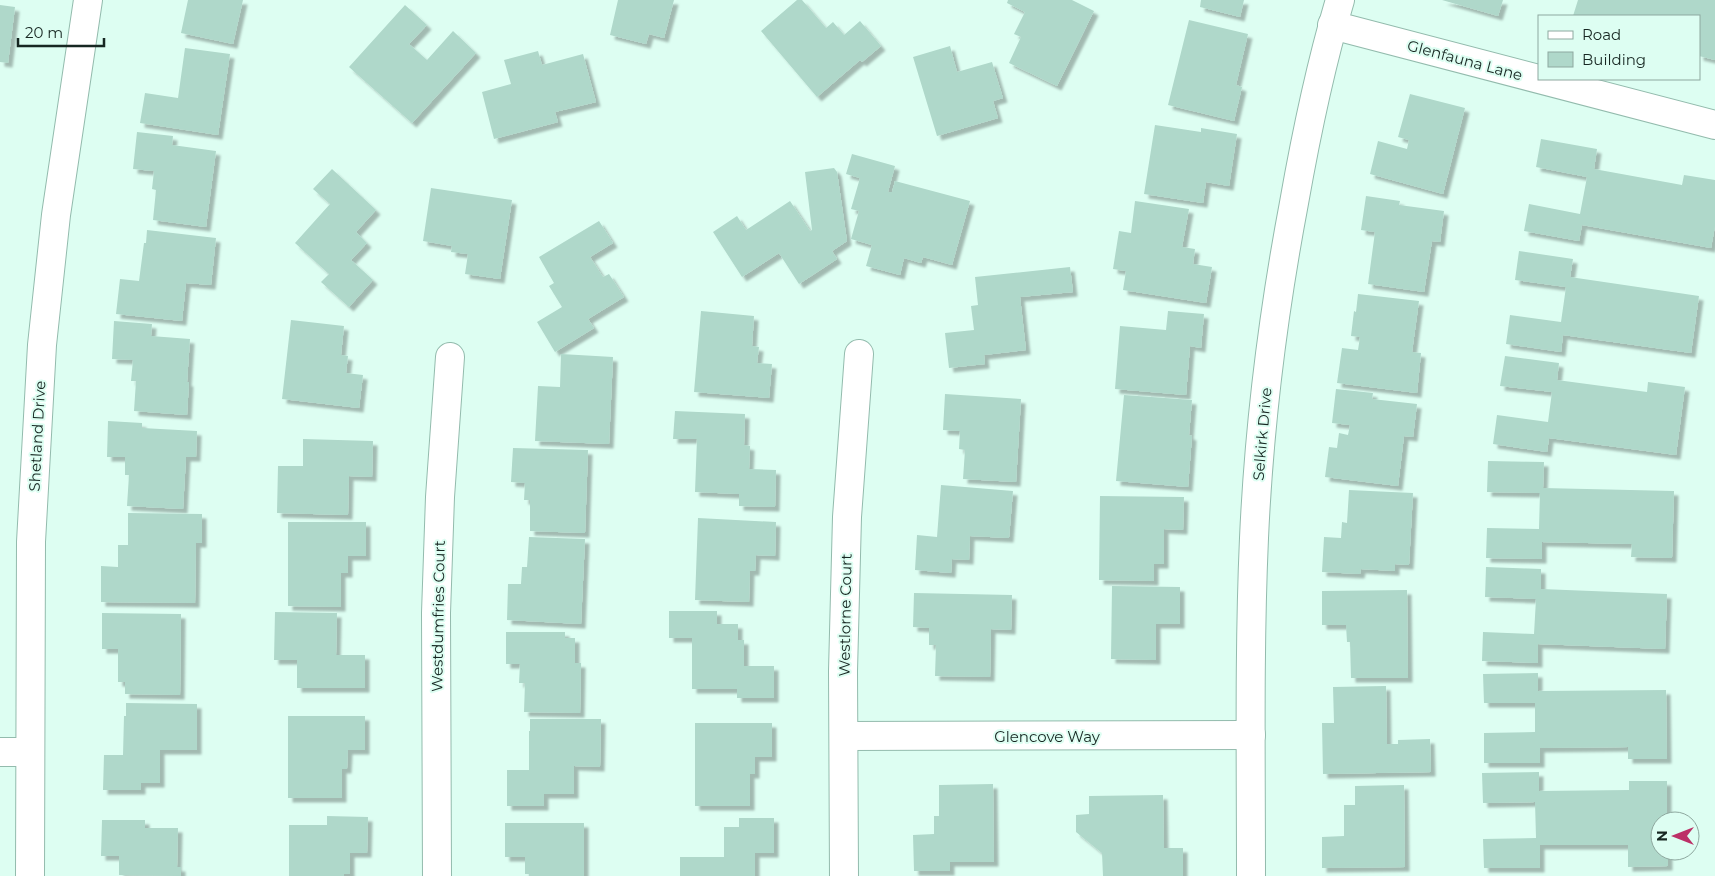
<svg xmlns="http://www.w3.org/2000/svg" width="1715" height="876" viewBox="0 0 1715 876" font-family="Montserrat,sans-serif">
  <style>
    .building { fill: #afd8ca; filter: url(#shadow) }
    .lines { fill: none; stroke-linecap: round; stroke-linejoin: round }
    .minor-casing { stroke: #93bbad; stroke-width: 30 }
    .minor { stroke: #fff; stroke-width: 28 }
    .labels { text-anchor: middle; dominant-baseline: central; stroke-width: 4; stroke-linejoin: round; paint-order: stroke }
    .street-label { font-size: 15px; fill: #172722; stroke: #ddfef2 }
  </style>
  <defs>
    <filter id="shadow"><feDropShadow dx="4.5" dy="4.5" stdDeviation="1" flood-color="#0004"/></filter>
  </defs>
  <rect width="100%" height="100%" fill="#ddfef2"/>
  <g class="building">
    <polygon points="188,0 243,0 233,44 181,33"/>
    <polygon points="618,0 674,0 664,38 649,34 646,44 610,35"/>
    <polygon points="797,0 802,0 826,28 833,22 844,35 860,21 881,46 862,62 860,60 817,97 761,31"/>
    <polygon points="1008,0 1072,0 1094,11 1057,86 1009,63 1021,37 1014,34 1025,12 1007,3"/>
    <polygon points="1201,0 1244,0 1240,17 1200,7"/>
    <polygon points="1442,0 1503,0 1498,16"/>
    <polygon points="1578,0 1715,0 1715,60 1699,56 1699,16 1573,16"/>
    <polygon points="0,5 15,7 8,63 0,62"/>
    <polygon points="405,5 427,25 409,44 427,60 453,31 476,53 412,123 349,67"/>
    <polygon points="1189,20 1248,34 1236,85 1242,87 1234,121 1168,105"/>
    <polygon points="950,46 957,72 992,62 1003,98 993,101 998,118 937,136 913,57"/>
    <polygon points="185,48 230,54 218,135 140,123 145,93 178,98"/>
    <polygon points="538,51 542,65 583,54 596,102 555,112 558,122 494,139 482,92 511,84 504,60"/>
    <polygon points="1410,94 1465,108 1443,194 1370,174 1378,141 1407,149 1409,140 1398,137"/>
    <polygon points="1155,125 1201,132 1201,128 1237,134 1229,186 1206,182 1203,203 1144,194"/>
    <polygon points="137,132 173,136 172,145 216,151 206,227 153,220 156,190 152,189 154,171 133,169"/>
    <polygon points="1541,139 1597,149 1594,169 1682,185 1684,175 1715,180 1715,226 1711,248 1582,225 1579,241 1524,231 1529,204 1580,214 1587,177 1536,167"/>
    <polygon points="852,154 895,166 888,192 892,192 895,181 970,201 952,265 923,257 921,263 904,258 900,275 866,266 872,245 851,239 859,211 851,209 860,178 846,174"/>
    <polygon points="834,168 837,172 847,241 832,251 837,259 799,284 779,253 742,277 713,232 737,216 746,230 790,201 810,231 812,230 805,172"/>
    <polygon points="332,169 376,210 356,232 367,243 351,260 373,280 349,307 321,282 329,274 295,243 330,204 313,189"/>
    <polygon points="431,188 512,200 500,279 465,274 468,254 451,252 452,246 423,241"/>
    <polygon points="1366,196 1400,201 1399,205 1444,211 1440,242 1432,241 1424,292 1368,284 1375,232 1361,230"/>
    <polygon points="1135,201 1189,209 1182,247 1195,249 1193,264 1212,267 1206,303 1123,290 1126,271 1113,269 1119,231 1131,233"/>
    <polygon points="599,221 613,243 590,257 603,277 609,274 624,297 588,319 594,328 555,352 537,322 562,307 549,286 554,283 539,257"/>
    <polygon points="147,230 216,238 211,285 186,283 182,321 116,314 120,279 139,281 144,243 146,243"/>
    <polygon points="1519,251 1573,259 1570,277 1699,296 1691,353 1563,335 1561,352 1506,344 1510,315 1561,322 1566,287 1515,280"/>
    <polygon points="1070,267 1073,292 1020,297 1026,350 984,355 985,364 949,368 945,333 974,330 971,306 978,305 975,277"/>
    <polygon points="1358,294 1419,301 1412,352 1421,353 1417,393 1337,383 1342,348 1358,350 1360,337 1351,336 1354,311 1356,312"/>
    <polygon points="701,311 754,316 752,346 759,347 757,363 772,364 769,398 694,392"/>
    <polygon points="1168,311 1204,314 1201,348 1190,346 1186,395 1115,389 1120,326 1166,330"/>
    <polygon points="291,320 344,326 341,355 348,356 346,373 363,375 359,408 282,399"/>
    <polygon points="114,321 152,324 151,336 190,339 187,382 189,382 187,415 134,411 136,381 131,381 133,360 112,359"/>
    <polygon points="561,354 613,357 609,444 535,441 538,386 560,387"/>
    <polygon points="1505,356 1559,363 1557,380 1647,392 1648,382 1685,387 1676,455 1549,438 1547,452 1493,444 1497,415 1548,422 1552,392 1500,386"/>
    <polygon points="1336,389 1373,393 1372,399 1417,404 1413,437 1404,436 1398,486 1325,477 1329,447 1337,448 1339,433 1348,435 1350,425 1332,423"/>
    <polygon points="945,394 1021,399 1016,482 963,479 965,450 959,449 960,431 943,430"/>
    <polygon points="1124,395 1192,400 1189,435 1192,436 1188,487 1116,481"/>
    <polygon points="675,411 745,414 744,445 750,446 749,469 776,470 775,507 739,506 739,494 695,492 697,439 673,439"/>
    <polygon points="108,421 142,423 142,428 197,431 196,457 186,457 183,509 127,506 129,475 125,475 125,457 107,457"/>
    <polygon points="303,439 373,441 372,477 349,476 348,515 277,513 278,466 303,466"/>
    <polygon points="513,448 588,450 585,533 530,531 530,500 524,500 525,483 511,482"/>
    <polygon points="1488,461 1544,462 1543,488 1674,491 1672,558 1631,557 1632,544 1542,542 1542,559 1486,558 1487,528 1539,529 1540,493 1487,492"/>
    <polygon points="941,485 1013,491 1009,538 970,536 969,560 952,559 951,573 915,570 917,535 937,537"/>
    <polygon points="1349,490 1413,493 1409,565 1395,564 1395,571 1361,569 1360,574 1322,572 1324,537 1341,538 1342,522 1347,523"/>
    <polygon points="1100,496 1184,497 1183,530 1164,529 1164,564 1154,564 1154,581 1099,580"/>
    <polygon points="128,513 202,514 202,543 196,543 195,603 101,602 101,566 118,567 118,545 128,545"/>
    <polygon points="698,518 776,522 775,556 756,555 755,571 750,571 749,602 695,600"/>
    <polygon points="288,522 366,522 366,556 348,556 348,573 341,573 341,607 288,606"/>
    <polygon points="529,537 585,539 581,624 507,620 508,584 521,584 522,567 527,567"/>
    <polygon points="1486,567 1541,569 1541,589 1667,594 1665,649 1538,644 1538,663 1482,661 1483,632 1534,634 1536,599 1485,597"/>
    <polygon points="1112,586 1180,587 1180,624 1156,624 1156,660 1111,659"/>
    <polygon points="1407,590 1408,678 1351,678 1350,642 1347,642 1346,625 1322,625 1322,591"/>
    <polygon points="914,593 1012,595 1011,630 991,629 990,677 935,676 936,645 929,645 929,628 913,627"/>
    <polygon points="669,611 717,611 717,624 738,624 738,640 744,640 744,666 774,666 774,698 737,698 737,689 692,689 692,638 669,638"/>
    <polygon points="275,612 337,613 336,655 365,655 365,688 297,688 297,660 274,660"/>
    <polygon points="102,613 181,614 180,695 125,694 125,682 118,682 118,649 102,649"/>
    <polygon points="506,632 565,632 565,638 575,638 575,663 581,663 580,713 524,712 525,683 519,683 520,664 506,664"/>
    <polygon points="1538,673 1538,691 1666,690 1667,759 1628,759 1628,747 1540,748 1540,763 1484,763 1484,733 1535,732 1535,703 1484,703 1483,674"/>
    <polygon points="1386,686 1387,744 1398,744 1398,740 1430,739 1431,772 1323,774 1322,723 1334,723 1333,687"/>
    <polygon points="126,703 197,704 197,750 160,750 160,783 141,783 141,790 103,790 104,755 123,755 124,716 126,716"/>
    <polygon points="288,716 365,716 365,750 348,750 347,769 342,769 342,798 288,798"/>
    <polygon points="530,719 601,719 600,767 574,766 574,794 544,794 544,806 507,806 507,770 529,770 529,731 530,731"/>
    <polygon points="695,723 772,723 772,757 755,757 755,774 750,774 750,806 695,806"/>
    <polygon points="1539,772 1539,791 1629,790 1629,781 1667,781 1667,821 1660,821 1660,851 1668,851 1668,866 1628,867 1628,845 1540,845 1540,868 1484,868 1483,839 1536,838 1535,802 1483,803 1482,773"/>
    <polygon points="993,784 994,862 950,862 950,871 914,871 913,835 934,834 934,816 939,816 939,785"/>
    <polygon points="1404,785 1405,867 1322,868 1322,837 1344,836 1344,805 1355,805 1355,786"/>
    <polygon points="1163,795 1164,848 1183,848 1183,876 1103,876 1102,853 1076,832 1076,815 1089,814 1089,796"/>
    <polygon points="327,816 368,817 367,853 350,853 350,874 344,874 344,876 289,876 289,825 327,825"/>
    <polygon points="739,818 774,818 774,853 755,853 755,876 680,876 680,857 724,857 724,827 739,827"/>
    <polygon points="102,820 145,820 145,828 178,828 177,867 181,867 181,876 119,875 119,856 101,856"/>
    <polygon points="505,823 584,823 584,876 529,876 529,874 525,874 525,857 505,857"/>
  </g>
  <g class="lines">
    <defs>
      <g id="minor">
        <polyline points="1332,25 1715,125"/>
        <polyline points="844,736 1251,735"/>
        <polyline points="0,752 29,752"/>
        <polyline points="30,876 31,542 42,345 56,215 88,0"/>
        <polyline points="437,876 436,613 440,497 450,357"/>
        <polyline points="844,876 843,671 847,517 859,354"/>
        <path d="M1251,876c0,-112 -2,-225 3,-338 5,-112 19,-224 40,-335 12,-68 26,-136 46,-203"/>
      </g>
    </defs>
    <use href="#minor" class="minor-casing"/>
    <use href="#minor" class="minor"/>
  </g>
  <g class="labels">
    <g class="street-label">
      <text transform="translate(1465 60) rotate(15)">Glenfauna Lane</text>
      <text transform="translate(1262 434) rotate(-85)">Selkirk Drive</text>
      <text transform="translate(37 436) rotate(-87)">Shetland Drive</text>
      <text transform="translate(845 615) rotate(-89)">Westlorne Court</text>
      <text transform="translate(438 616) rotate(-89)">Westdumfries Court</text>
      <text x="1047" y="736">Glencove Way</text>
    </g>
  </g>
  <rect x="1538" y="15" width="162" height="65" fill="#ddfef2" stroke="#8ea89f"/>
  <rect x="1548" y="31" width="25" height="8" fill="#ffffff" stroke="#8ea89f"/>
  <text x="1582" y="40" font-size="15" fill="#172722">Road</text>
  <rect x="1548" y="52" width="25" height="15" fill="#afd8ca" stroke="#8ea89f"/>
  <text x="1582" y="65" font-size="15" fill="#172722">Building</text>
  <g transform="translate(1675 836) rotate(270)"><circle r="24" fill="#ddfef2" stroke="#8ea89f"/>
  <path d="M0-4L9 19L0 12L-9 19Z" fill="#bc3067"/>
  <text y="-8" font-size="14" font-weight="bold" text-anchor="middle" fill="#172722">N</text>
  </g>
  <path d="M18 38v8h86v-8" fill="none" stroke="#172722" stroke-width="2.5"/>
  <text x="25" y="38" font-size="15" fill="#172722" stroke="#ddfef2" stroke-width="4" paint-order="stroke">20 m</text>
</svg>
